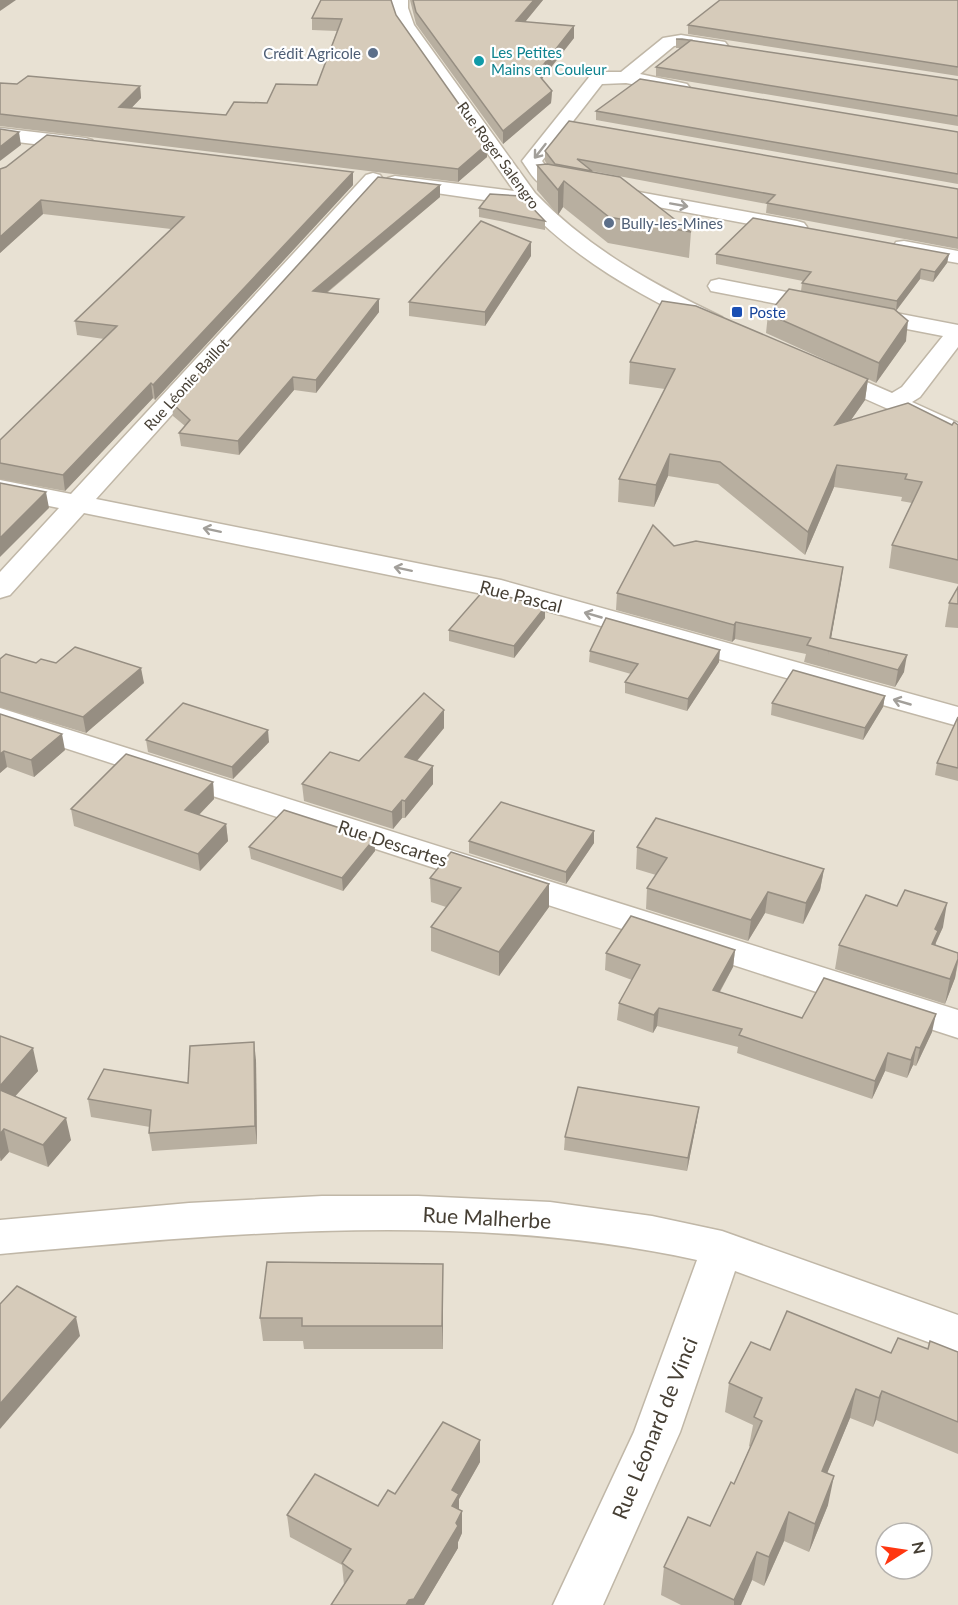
<svg xmlns="http://www.w3.org/2000/svg" width="958" height="1605" viewBox="0 0 958 1605" font-family="Lato,sans-serif">
  <style>
    .residential { fill: #e8e1d3; fill-rule: evenodd }
    .lines { fill: none; stroke-linecap: round; stroke-linejoin: round }
    .minor-casing { stroke: #c0b7a7; stroke-width: 3 }
    .minor { fill: #fff; fill-rule: evenodd }
    .wall { fill: #b8afa0 }
    .shaded-wall { fill: #968e82 }
    .building { fill: #d6cbba; stroke: #968e82; stroke-width: 1.5 }
    .oneway { stroke: #a29f9a }
    .service-dot { fill: #5c6f8a; stroke: #fff; stroke-width: 2 }
    .culture-dot { fill: #0f9aa8; stroke: #fff; stroke-width: 2 }
    .transit-dot { fill: #1a4fb4; stroke: #fff; stroke-width: 2 }
    .labels { text-anchor: middle; dominant-baseline: central; stroke-width: 4.5; stroke-linejoin: round; paint-order: stroke }
    .far-culture-label { font-size: 15px; fill: #0d838f; stroke: #fff; text-anchor: start }
    .far-service-label { font-size: 15px; fill: #4e5e75; stroke: #fff; text-anchor: end }
    .far-street-label { font-size: 15px; fill: #463f34; stroke: #fff }
    .far-transit-label { font-size: 15px; fill: #164399; stroke: #fff; text-anchor: start }
    .street-label { font-size: 18px; fill: #463f34; stroke: #fff }
    .near-street-label { font-size: 21px; fill: #463f34; stroke: #fff }
  </style>
  <rect width="100%" height="100%" fill="#f4efe5"/>
  <path class="residential" d="M0,0h958v1605h-958zM886,1533h36v36h-36z"/>
  <g class="lines">
    <defs>
      <g id="minor">
        <path d="M392,0h16v8l6,17 121,168c54,56 117,91 187,124l3,5 -3,5 -8,2 -8,-2c-68,-33 -132,-68 -184,-124h-17l-117,-17 -3,-4 3,-4 7,-2 119,15 -116,-166 -6,-17z"/>
        <path d="M681,35l38,6 6,1 3,4 -3,4 -6,1 -38,-6 -7,1 -34,28 47,10 3,4 -3,4 -6,1 -55,-10 -24,1 -60,77 15,20 -3,4c-17,4 -23,-12 -32,-24l68,-85 14,-4h17l42,-34z"/>
        <polygon points="0,128 85,138 92,140 95,144 92,148 85,150 0,140"/>
        <polygon points="373,173 380,175 383,179 380,183 96,499 501,580 958,707 958,726 497,597 84,513 10,595 0,598 0,572 59,508 0,496 0,480 71,494 366,175"/>
        <polygon points="606,186 797,221 804,223 807,227 804,231 797,233 599,196 596,192 599,188"/>
        <polygon points="904,241 958,251 958,263 896,252 893,247 896,242"/>
        <polygon points="719,279 958,325 958,347 920,397 912,402 958,423 958,440 816,377 812,372 816,367 824,365 832,367 892,393 902,387 943,336 711,291 708,286 711,281"/>
        <polygon points="0,708 958,1010 958,1038 0,727"/>
        <path d="M322,1196h96l132,6 102,14 70,15 236,84v38l-223,-82 -55,161 -77,173h-50l81,-173 63,-172c-230,-50 -465,-27 -697,-6v-34l189,-17z"/>
      </g>
    </defs>
    <use href="#minor" class="minor-casing"/>
    <use href="#minor" class="minor"/>
  </g>
  <g class="wall">
    <polygon points="410,0 543,0 525,22 574,38 542,79 552,91 551,103 503,144 416,24"/>
    <polygon points="958,0 958,76 688,34 688,25"/>
    <polygon points="396,15 487,144 487,157 458,182 0,126 0,83 17,84 140,86 141,98 131,108 226,115 267,103 317,85 337,31 312,30 312,18"/>
    <polygon points="676,39 682,39 958,80 958,126 656,76 656,67 680,48 676,48"/>
    <polygon points="596,111 958,132 958,184 596,120"/>
    <polygon points="545,151 958,189 958,249 766,213 767,204 592,171 691,232 689,258 608,243 563,207 558,215 537,190 537,165 547,164 545,161"/>
    <polygon points="0,169 353,185 155,400 153,398 65,491 0,479 0,440 104,339 77,335 75,321 171,229 43,214 0,253"/>
    <polygon points="440,185 440,197 327,293 379,299 379,312 316,393 294,390 239,455 181,446 179,433 185,426 173,416 172,403"/>
    <polygon points="479,208 545,221 545,230 479,217"/>
    <polygon points="716,254 949,254 947,263 933,282 920,279 896,310 906,341 876,383 868,379 865,400 851,420 958,425 958,584 889,568 892,545 912,503 901,501 902,497 834,487 805,555 718,484 668,476 654,507 618,502 619,479 665,389 629,384 630,362 856,374 766,333 768,314 801,291 802,283 803,281 716,264"/>
    <polygon points="531,256 485,326 409,316 409,302"/>
    <polygon points="674,546 843,567 831,638 904,672 895,687 804,662 806,654 735,639 732,642 616,610 617,593"/>
    <polygon points="958,587 958,628 945,627 949,603"/>
    <polygon points="545,618 514,658 449,641 449,630"/>
    <polygon points="590,651 719,662 687,711 625,693 625,682 631,674 589,662"/>
    <polygon points="0,659 36,663 56,663 144,683 86,733 0,707"/>
    <polygon points="885,696 883,707 863,740 771,715 772,703"/>
    <polygon points="444,710 444,728 417,761 433,784 405,818 402,818 393,829 304,801 302,784 359,761"/>
    <polygon points="0,714 65,750 34,777 7,767 0,773"/>
    <polygon points="958,717 958,781 935,775 937,763"/>
    <polygon points="146,740 269,742 233,779 148,752"/>
    <polygon points="213,782 214,799 199,815 226,824 228,841 200,871 74,826 71,809"/>
    <polygon points="374,839 375,851 343,891 251,859 249,847"/>
    <polygon points="469,841 594,843 566,884 469,853"/>
    <polygon points="637,847 824,869 820,890 803,924 765,913 748,941 646,909 647,888 656,875 636,869"/>
    <polygon points="430,878 549,884 549,907 499,976 431,951 431,927 446,907 431,902"/>
    <polygon points="943,927 935,945 958,953 958,964 955,978 945,1004 835,969 839,945"/>
    <polygon points="735,950 733,967 720,992 802,1018 932,1032 916,1066 913,1065 907,1078 885,1071 872,1099 737,1053 738,1047 657,1026 653,1033 617,1020 619,1003 632,980 605,970 606,953"/>
    <polygon points="0,1036 38,1071 15,1096 71,1140 48,1167 9,1152 1,1161 0,1161"/>
    <polygon points="256,1060 257,1144 152,1151 149,1133 150,1127 91,1117 88,1099 188,1083"/>
    <polygon points="697,1120 687,1171 564,1150 565,1137"/>
    <polygon points="443,1287 443,1349 304,1349 303,1341 263,1341 260,1318"/>
    <polygon points="928,1349 958,1352 958,1454 876,1420 873,1427 850,1418 827,1473 828,1505 809,1552 784,1541 764,1586 752,1580 741,1605 681,1605 661,1595 664,1567 710,1526 734,1484 750,1447 749,1446 753,1425 725,1412 729,1383 770,1350 891,1353"/>
    <polygon points="480,1440 480,1462 459,1499 459,1510 462,1533 458,1542 458,1548 424,1605 331,1605 344,1585 342,1565 290,1537 287,1515 378,1506 395,1494"/>
  </g>
  <g class="shaded-wall">
    <polygon points="0,0 16,0 0,11"/>
    <polygon points="534,0 543,0 516,33 516,21"/>
    <polygon points="574,26 574,38 537,85 537,73"/>
    <polygon points="140,86 141,98 120,120 119,107"/>
    <polygon points="552,91 551,103 503,144 503,131"/>
    <polygon points="19,132 21,145 0,161 0,147"/>
    <polygon points="487,144 487,157 458,182 458,169"/>
    <polygon points="353,172 353,185 155,400 153,385"/>
    <polygon points="564,181 563,207 558,215 558,190"/>
    <polygon points="440,185 440,197 314,303 313,291"/>
    <polygon points="41,200 43,214 0,253 0,237"/>
    <polygon points="531,242 531,256 485,326 485,312"/>
    <polygon points="949,254 947,263 933,282 935,272"/>
    <polygon points="921,269 920,279 896,311 897,301"/>
    <polygon points="379,299 379,312 316,393 316,380"/>
    <polygon points="908,321 906,341 876,383 879,363"/>
    <polygon points="293,377 294,390 239,455 238,441"/>
    <polygon points="868,379 865,400 832,447 835,425"/>
    <polygon points="151,383 153,398 65,491 63,475"/>
    <polygon points="670,454 668,476 654,507 656,485"/>
    <polygon points="837,465 834,487 805,555 808,532"/>
    <polygon points="46,492 49,508 0,557 0,538"/>
    <polygon points="843,567 841,583 828,655 830,638"/>
    <polygon points="545,607 545,618 514,658 514,646"/>
    <polygon points="736,622 735,639 732,642 734,625"/>
    <polygon points="720,650 719,662 687,711 688,699"/>
    <polygon points="907,655 904,672 895,687 898,670"/>
    <polygon points="141,668 144,683 86,733 83,717"/>
    <polygon points="885,696 883,707 863,740 865,728"/>
    <polygon points="444,710 444,728 405,775 405,757"/>
    <polygon points="268,730 269,742 233,779 232,767"/>
    <polygon points="62,734 65,750 34,777 31,760"/>
    <polygon points="4,751 7,767 0,773 0,754"/>
    <polygon points="433,766 433,784 405,818 405,801"/>
    <polygon points="213,782 214,799 187,827 185,810"/>
    <polygon points="402,800 402,818 393,829 392,812"/>
    <polygon points="226,824 228,841 200,871 198,854"/>
    <polygon points="594,831 594,843 566,884 566,872"/>
    <polygon points="374,839 375,851 343,891 342,878"/>
    <polygon points="824,869 820,890 803,924 806,903"/>
    <polygon points="549,884 549,907 499,976 499,952"/>
    <polygon points="768,892 765,913 748,941 751,920"/>
    <polygon points="947,903 943,927 936,942 933,955 927,968 935,929"/>
    <polygon points="735,950 733,967 711,1007 713,990"/>
    <polygon points="958,959 955,978 945,1004 950,979"/>
    <polygon points="659,1008 657,1026 653,1033 654,1015"/>
    <polygon points="936,1014 932,1032 916,1066 920,1048"/>
    <polygon points="254,1042 256,1060 257,1144 255,1126"/>
    <polygon points="916,1047 913,1065 907,1078 911,1060"/>
    <polygon points="33,1048 38,1071 2,1111 0,1102 0,1086"/>
    <polygon points="888,1053 885,1071 872,1099 875,1081"/>
    <polygon points="699,1107 697,1120 687,1171 688,1158"/>
    <polygon points="66,1118 71,1140 48,1167 43,1145"/>
    <polygon points="4,1129 9,1152 1,1161 0,1157 0,1134"/>
    <polygon points="443,1264 443,1349 442,1326"/>
    <polygon points="76,1317 80,1336 0,1429 0,1404"/>
    <polygon points="856,1389 850,1418 816,1500 822,1471"/>
    <polygon points="882,1391 876,1420 873,1427 879,1398"/>
    <polygon points="480,1440 480,1462 459,1499 459,1516 453,1528 452,1490"/>
    <polygon points="834,1476 828,1505 809,1552 815,1524"/>
    <polygon points="462,1511 462,1533 458,1542 458,1548 424,1605 406,1605 456,1523"/>
    <polygon points="789,1512 784,1541 764,1586 769,1557"/>
    <polygon points="757,1552 752,1580 741,1605 734,1605 734,1600"/>
  </g>
  <g class="building">
    <polygon points="321,0 391,0 396,15 487,144 458,169 0,114 0,83 17,84 28,76 140,86 119,107 226,115 234,102 267,103 276,84 317,85 342,19 312,18"/>
    <polygon points="413,0 534,0 516,21 574,26 537,73 552,91 503,131 416,12"/>
    <polygon points="720,0 958,0 958,67 688,25"/>
    <polygon points="676,39 682,39 958,80 958,116 656,67 691,40"/>
    <polygon points="640,79 958,132 958,174 596,111"/>
    <polygon points="569,121 958,189 958,238 767,203 775,195 577,159 592,171 555,164 545,151"/>
    <polygon points="0,129 19,132 0,147"/>
    <polygon points="47,135 353,172 153,385 151,383 63,475 0,463 0,440 117,326 75,321 184,217 41,200 0,237 0,169 6,167"/>
    <polygon points="547,164 620,177 691,232 609,217 564,181 558,190 537,165"/>
    <polygon points="378,177 440,185 313,291 379,299 316,380 293,377 238,441 179,433 190,420 172,403"/>
    <polygon points="490,194 521,196 545,221 479,208"/>
    <polygon points="753,218 949,254 935,272 921,269 897,301 802,283 811,272 716,254"/>
    <polygon points="481,221 531,242 485,312 409,302"/>
    <polygon points="789,289 894,309 908,321 879,363 768,314"/>
    <polygon points="662,301 696,306 868,379 835,425 908,403 952,425 954,422 958,425 958,560 892,545 922,482 905,479 907,474 837,465 808,532 720,462 670,454 656,485 619,479 675,369 630,362"/>
    <polygon points="0,483 46,492 0,538"/>
    <polygon points="653,525 674,546 696,541 843,567 830,638 907,655 898,670 807,645 811,638 736,622 734,625 617,593"/>
    <polygon points="958,587 958,604 949,603"/>
    <polygon points="484,590 545,607 514,646 449,630"/>
    <polygon points="606,618 720,650 688,699 625,682 638,664 590,651"/>
    <polygon points="75,647 141,668 83,717 0,692 0,659 6,654 36,663 41,659 56,663"/>
    <polygon points="793,670 885,696 865,728 772,703"/>
    <polygon points="424,693 444,710 405,757 433,766 405,801 402,800 392,812 302,784 330,752 359,761"/>
    <polygon points="183,703 268,730 232,767 146,740"/>
    <polygon points="0,714 62,734 31,760 4,751 0,754"/>
    <polygon points="958,717 958,768 937,763"/>
    <polygon points="126,754 213,782 185,810 226,824 198,854 71,809"/>
    <polygon points="501,802 594,831 566,872 469,841"/>
    <polygon points="284,810 374,839 342,878 249,847"/>
    <polygon points="656,818 824,869 806,903 768,892 751,920 647,888 667,858 637,847"/>
    <polygon points="451,852 549,884 499,952 431,927 461,888 430,878"/>
    <polygon points="905,890 947,903 935,929 938,931 932,944 958,953 958,959 950,979 839,945 866,895 897,906"/>
    <polygon points="631,916 735,950 713,990 802,1018 824,978 936,1014 920,1048 916,1047 911,1060 888,1053 875,1081 739,1035 742,1029 659,1008 654,1015 619,1003 640,965 606,953"/>
    <polygon points="0,1036 33,1048 0,1086"/>
    <polygon points="254,1042 255,1126 149,1133 151,1110 88,1099 104,1069 188,1083 190,1046"/>
    <polygon points="578,1087 699,1107 688,1158 565,1137"/>
    <polygon points="0,1090 66,1118 43,1145 4,1129 0,1134"/>
    <polygon points="267,1262 443,1264 442,1326 302,1326 302,1318 260,1318"/>
    <polygon points="17,1286 76,1317 0,1404 0,1304"/>
    <polygon points="787,1311 891,1353 898,1338 928,1349 930,1341 958,1352 958,1422 882,1391 879,1398 856,1389 822,1471 834,1476 815,1524 789,1512 769,1557 757,1552 734,1600 664,1567 688,1517 710,1526 731,1482 734,1484 762,1421 754,1417 762,1398 729,1383 751,1342 770,1350"/>
    <polygon points="443,1422 480,1440 452,1490 459,1494 452,1506 462,1511 456,1523 458,1526 414,1599 409,1600 406,1605 331,1605 353,1571 342,1563 351,1549 287,1515 315,1474 378,1506 388,1490 395,1494"/>
  </g>
  <defs><path id="oneway-shaft" d="M-6 0H5M1.5-3L5.5 0L1.5 3" fill="none" stroke-width="1.6" stroke-linecap="round" stroke-linejoin="round" transform="scale(1.5)"/></defs>
  <g class="oneway">
    <use href="#oneway-shaft" transform="translate(540 151) rotate(128)"/>
    <use href="#oneway-shaft" transform="translate(679 205) rotate(10)"/>
    <use href="#oneway-shaft" transform="translate(212 530) rotate(-168)"/>
    <use href="#oneway-shaft" transform="translate(403 569) rotate(-168)"/>
    <use href="#oneway-shaft" transform="translate(593 615) rotate(-164)"/>
    <use href="#oneway-shaft" transform="translate(902 702) rotate(-164)"/>
  </g>
  <g class="service-dot">
    <circle cx="373" cy="53" r="6"/>
    <circle cx="609" cy="223" r="6"/>
  </g>
  <circle class="culture-dot" cx="479" cy="61" r="6"/>
  <rect class="transit-dot" x="731" y="306" width="12" height="12" rx="3"/>
  <g class="labels">
    <g class="far-culture-label">
      <text x="491" y="52">Les Petites<tspan x="491" dy="17">Mains en Couleur</tspan></text>
    </g>
    <g class="far-service-label">
      <text x="361" y="53">Crédit Agricole</text>
      <text x="621" y="223" text-anchor="start">Bully-les-Mines</text>
    </g>
    <g class="far-street-label">
      <text transform="translate(499 155) rotate(54)">Rue Roger Salengro</text>
      <text transform="translate(186 384) rotate(-48)">Rue Léonie Baillot</text>
    </g>
    <g class="far-transit-label">
      <text x="749" y="312">Poste</text>
    </g>
    <g class="street-label">
      <text transform="translate(521 596) rotate(14)">Rue Pascal</text>
      <text transform="translate(393 843) rotate(18)">Rue Descartes</text>
    </g>
    <g class="near-street-label">
      <text transform="translate(487 1217) rotate(3)">Rue Malherbe</text>
      <text transform="translate(654 1428) rotate(-68)">Rue Léonard de Vinci</text>
    </g>
  </g>
  <g transform="translate(904 1551) rotate(78)"><circle r="28" fill="#ffffff" stroke="#b5b2ae" stroke-width="1.5"/>
  <path d="M0-4.5L10 22L0 15L-10 22Z" fill="#ff3610"/>
  <text y="-9" font-size="16" font-weight="bold" text-anchor="middle" fill="#463f34">N</text>
  </g>
</svg>
